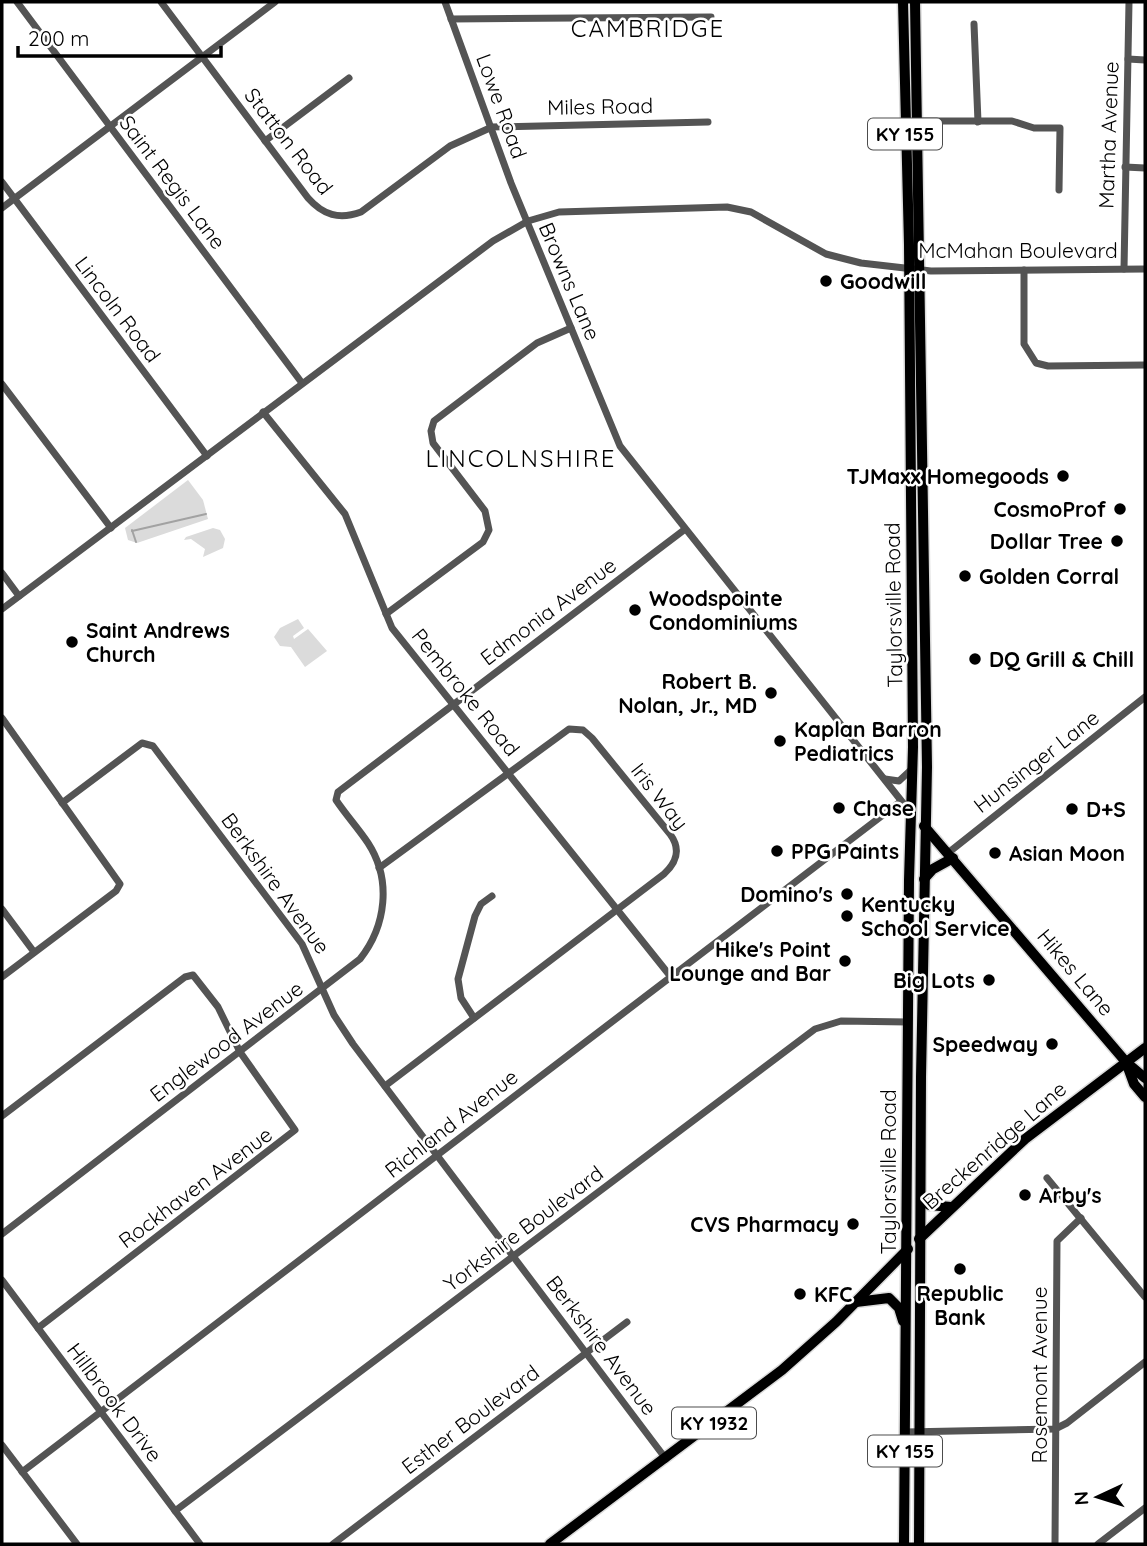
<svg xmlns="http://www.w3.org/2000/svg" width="1147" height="1546" viewBox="0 0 1147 1546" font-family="Quicksand,sans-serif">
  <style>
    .green { fill: #dbdbdb }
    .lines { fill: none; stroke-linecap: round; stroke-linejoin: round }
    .stream { stroke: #a2a2a2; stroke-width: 2 }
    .major-casing { stroke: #dbdbdb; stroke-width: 13 }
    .minor { stroke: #545454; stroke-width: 7 }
    .major { stroke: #000; stroke-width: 10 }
    .poi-dot { fill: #000; stroke: #fff; stroke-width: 2.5 }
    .labels { text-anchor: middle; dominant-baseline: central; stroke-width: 5; stroke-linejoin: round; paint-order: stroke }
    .shield { fill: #fff; stroke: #4c4c4c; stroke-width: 2 }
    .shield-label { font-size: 19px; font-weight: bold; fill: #000 }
    .street-label { font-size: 21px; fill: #000; stroke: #fff }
    .poi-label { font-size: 21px; font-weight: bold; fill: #000; stroke: #fff; text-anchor: start }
    .quarter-label { font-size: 24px; letter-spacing: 2px; fill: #000; stroke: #fff }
  </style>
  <rect width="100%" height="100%" fill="#fff"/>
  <g class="green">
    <polygon points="188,480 203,500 208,519 137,543 128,540 125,528"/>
    <polygon points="213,528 220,530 225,539 223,548 203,557 205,549 191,539 184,540 186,537"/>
    <polygon points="298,619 304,628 293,636 294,639 308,629 327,651 305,667 291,647 280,646 274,637 280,628"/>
  </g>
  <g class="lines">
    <g class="stream">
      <polyline points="132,530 136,542"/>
      <polyline points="132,531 206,514"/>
    </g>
    <defs>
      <g id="major">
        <polyline points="903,2 909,245 913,747 909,880 904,1544"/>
        <polyline points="915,2 927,767 921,1077 919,1544"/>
        <polyline points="924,826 1126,1062 1145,1078"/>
        <polyline points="924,879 933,869 953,858"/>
        <polyline points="1126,1062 1134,1084 1145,1097"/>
        <polyline points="921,1195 929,1205 951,1207"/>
        <polyline points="919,1239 1025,1139 1145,1048"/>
        <polyline points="856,1302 889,1298 899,1308 903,1321"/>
        <polyline points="550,1544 782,1370 836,1322 908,1249"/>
      </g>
    </defs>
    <use href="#major" class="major-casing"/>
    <g class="minor">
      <polyline points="17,2 302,383"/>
      <path d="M161,2l147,196c15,17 31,22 53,14l89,-66 42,-19 216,-5"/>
      <polyline points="445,2 511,183 620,446 911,813"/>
      <polyline points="451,19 711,17"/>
      <polyline points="974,24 978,122"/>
      <polyline points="1128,59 1145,60"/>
      <polyline points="917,121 1012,121 1034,128 1060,128 1059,190"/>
      <polyline points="265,141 349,78"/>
      <polyline points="1125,167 1145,168"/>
      <polyline points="2,182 207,456"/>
      <polyline points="2,208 275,2"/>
      <polyline points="1124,269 1129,2"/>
      <polyline points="1024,270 1024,344 1036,363 1048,366 1145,365"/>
      <polyline points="2,384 111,528"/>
      <polyline points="263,412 345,514 392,628 671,977"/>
      <polyline points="2,573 19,596"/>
      <polyline points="2,609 493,241 528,221 559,212 727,207 751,212 826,254 861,263 931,271 1145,269"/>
      <polyline points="386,614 483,542 489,530 485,511 433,443 431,431 434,421 537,343 571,328"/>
      <polyline points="2,718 120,884 116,891 2,977"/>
      <polyline points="885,779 899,781 913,768"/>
      <polyline points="62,803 142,743 153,746 302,944 334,1015 353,1044 666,1459"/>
      <polyline points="948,853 1145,697"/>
      <path d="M379,868l190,-139 14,1 9,8 78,96c11,15 7,28 -6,40l-279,212"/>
      <polyline points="2,909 34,952"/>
      <polyline points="474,1018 461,998 458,979 475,916 481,904 492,896"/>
      <polyline points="2,1116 185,977 193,975 218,1007 240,1052 295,1130 38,1328"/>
      <polyline points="1047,1178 1145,1297"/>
      <path d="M2,1234l358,-275c26,-33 32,-79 8,-116 -10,-15 -22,-28 -32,-43l2,-8 346,-262"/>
      <polyline points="2,1280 200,1544"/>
      <polyline points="905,1432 1055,1429 1067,1423 1145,1362"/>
      <polyline points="2,1445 77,1544"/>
      <polyline points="22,1472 900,802"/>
      <polyline points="175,1511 815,1029 841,1021 908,1022"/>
      <polyline points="333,1544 627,1322"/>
      <polyline points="1055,1544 1057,1241 1081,1218"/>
      <polyline points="1098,1544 1145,1508"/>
    </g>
    <use href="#major" class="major"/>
  </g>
  <g class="poi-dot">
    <circle cx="826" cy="281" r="7"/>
    <circle cx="1063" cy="476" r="7"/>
    <circle cx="1120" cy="509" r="7"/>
    <circle cx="1117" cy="541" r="7"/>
    <circle cx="965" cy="576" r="7"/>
    <circle cx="635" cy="610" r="7"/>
    <circle cx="72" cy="642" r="7"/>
    <circle cx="975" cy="659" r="7"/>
    <circle cx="771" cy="693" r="7"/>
    <circle cx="780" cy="741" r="7"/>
    <circle cx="839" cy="808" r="7"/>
    <circle cx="1072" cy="809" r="7"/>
    <circle cx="777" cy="851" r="7"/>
    <circle cx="995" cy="853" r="7"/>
    <circle cx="847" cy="894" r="7"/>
    <circle cx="847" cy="916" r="7"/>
    <circle cx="845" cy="961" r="7"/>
    <circle cx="989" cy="980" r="7"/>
    <circle cx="1052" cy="1044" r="7"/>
    <circle cx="1025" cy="1195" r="7"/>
    <circle cx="853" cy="1224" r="7"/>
    <circle cx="960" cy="1269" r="7"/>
    <circle cx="800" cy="1294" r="7"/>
  </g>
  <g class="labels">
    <g class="shield">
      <rect x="868" y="118.5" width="74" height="31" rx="5"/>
      <rect x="672" y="1407.5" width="84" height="31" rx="5"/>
      <rect x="868" y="1435.5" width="74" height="31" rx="5"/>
    </g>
    <g class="shield-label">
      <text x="905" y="134">KY 155</text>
      <text x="714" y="1423">KY 1932</text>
      <text x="905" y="1451">KY 155</text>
    </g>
    <g class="street-label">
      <text transform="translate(502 106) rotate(70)">Lowe Road</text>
      <text transform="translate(600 106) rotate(-1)">Miles Road</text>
      <text transform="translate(1108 135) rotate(-88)">Martha Avenue</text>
      <text transform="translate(289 141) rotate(52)">Statton Road</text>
      <text transform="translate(173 182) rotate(53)">Saint Regis Lane</text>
      <text x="1018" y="250">McMahan Boulevard</text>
      <text transform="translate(570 281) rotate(67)">Browns Lane</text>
      <text transform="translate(118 309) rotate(53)">Lincoln Road</text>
      <text transform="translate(893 605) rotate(-91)">Taylorsville Road</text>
      <text transform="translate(548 611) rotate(-37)">Edmonia Avenue</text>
      <text transform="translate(466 692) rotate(51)">Pembroke Road</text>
      <text transform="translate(1036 761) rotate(-38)">Hunsinger Lane</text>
      <text transform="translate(660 796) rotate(52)">Iris Way</text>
      <text transform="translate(276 883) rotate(54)">Berkshire Avenue</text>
      <text transform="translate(1076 972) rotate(50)">Hikes Lane</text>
      <text transform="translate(226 1041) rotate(-37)">Englewood Avenue</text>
      <text transform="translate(451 1123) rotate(-38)">Richland Avenue</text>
      <text transform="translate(994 1145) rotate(-41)">Breckenridge Lane</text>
      <text transform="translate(888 1172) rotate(-90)">Taylorsville Road</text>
      <text transform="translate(195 1187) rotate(-37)">Rockhaven Avenue</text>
      <text transform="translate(523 1228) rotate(-37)">Yorkshire Boulevard</text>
      <text transform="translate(602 1345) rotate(53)">Berkshire Avenue</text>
      <text transform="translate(1039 1375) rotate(-90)">Rosemont Avenue</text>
      <text transform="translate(115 1402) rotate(53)">Hillbrook Drive</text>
      <text transform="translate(470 1419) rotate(-37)">Esther Boulevard</text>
    </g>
    <g class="poi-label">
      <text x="840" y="281">Goodwill</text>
      <text x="1049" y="476" text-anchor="end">TJMaxx Homegoods</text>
      <text x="1106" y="509" text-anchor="end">CosmoProf</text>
      <text x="1103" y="541" text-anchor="end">Dollar Tree</text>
      <text x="979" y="576">Golden Corral</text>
      <text x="649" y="598">Woodspointe<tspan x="649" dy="24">Condominiums</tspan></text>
      <text x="86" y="630">Saint Andrews<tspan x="86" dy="24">Church</tspan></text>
      <text x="989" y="659">DQ Grill &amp; Chill</text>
      <text x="757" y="681" text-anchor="end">Robert B.<tspan x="757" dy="24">Nolan, Jr., MD</tspan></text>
      <text x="794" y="729">Kaplan Barron<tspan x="794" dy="24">Pediatrics</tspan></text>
      <text x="853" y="808">Chase</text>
      <text x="1086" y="809">D+S</text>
      <text x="791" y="851">PPG Paints</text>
      <text x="1009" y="853">Asian Moon</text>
      <text x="833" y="894" text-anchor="end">Domino's</text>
      <text x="861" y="904">Kentucky<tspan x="861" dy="24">School Service</tspan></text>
      <text x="831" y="949" text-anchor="end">Hike's Point<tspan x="831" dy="24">Lounge and Bar</tspan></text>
      <text x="975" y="980" text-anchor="end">Big Lots</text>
      <text x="1038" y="1044" text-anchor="end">Speedway</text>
      <text x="1039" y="1195">Arby's</text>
      <text x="839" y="1224" text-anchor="end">CVS Pharmacy</text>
      <text x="960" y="1293" text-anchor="middle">Republic<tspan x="960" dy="24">Bank</tspan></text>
      <text x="814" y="1294">KFC</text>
    </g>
    <g class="quarter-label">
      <text x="648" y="28">CAMBRIDGE</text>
      <text x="521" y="458">LINCOLNSHIRE</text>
    </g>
  </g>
  <rect width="1147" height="1546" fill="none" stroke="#000000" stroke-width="7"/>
  <g transform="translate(1098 1497) rotate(266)" stroke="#ffffff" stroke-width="5" paint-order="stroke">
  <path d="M0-5L12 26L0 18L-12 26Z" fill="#000000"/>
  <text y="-10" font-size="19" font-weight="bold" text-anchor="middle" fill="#000000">N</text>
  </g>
  <path d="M18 46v10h203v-10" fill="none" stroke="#000000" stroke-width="3.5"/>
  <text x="28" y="46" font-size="21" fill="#000000" stroke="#ffffff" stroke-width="5" paint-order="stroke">200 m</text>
</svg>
